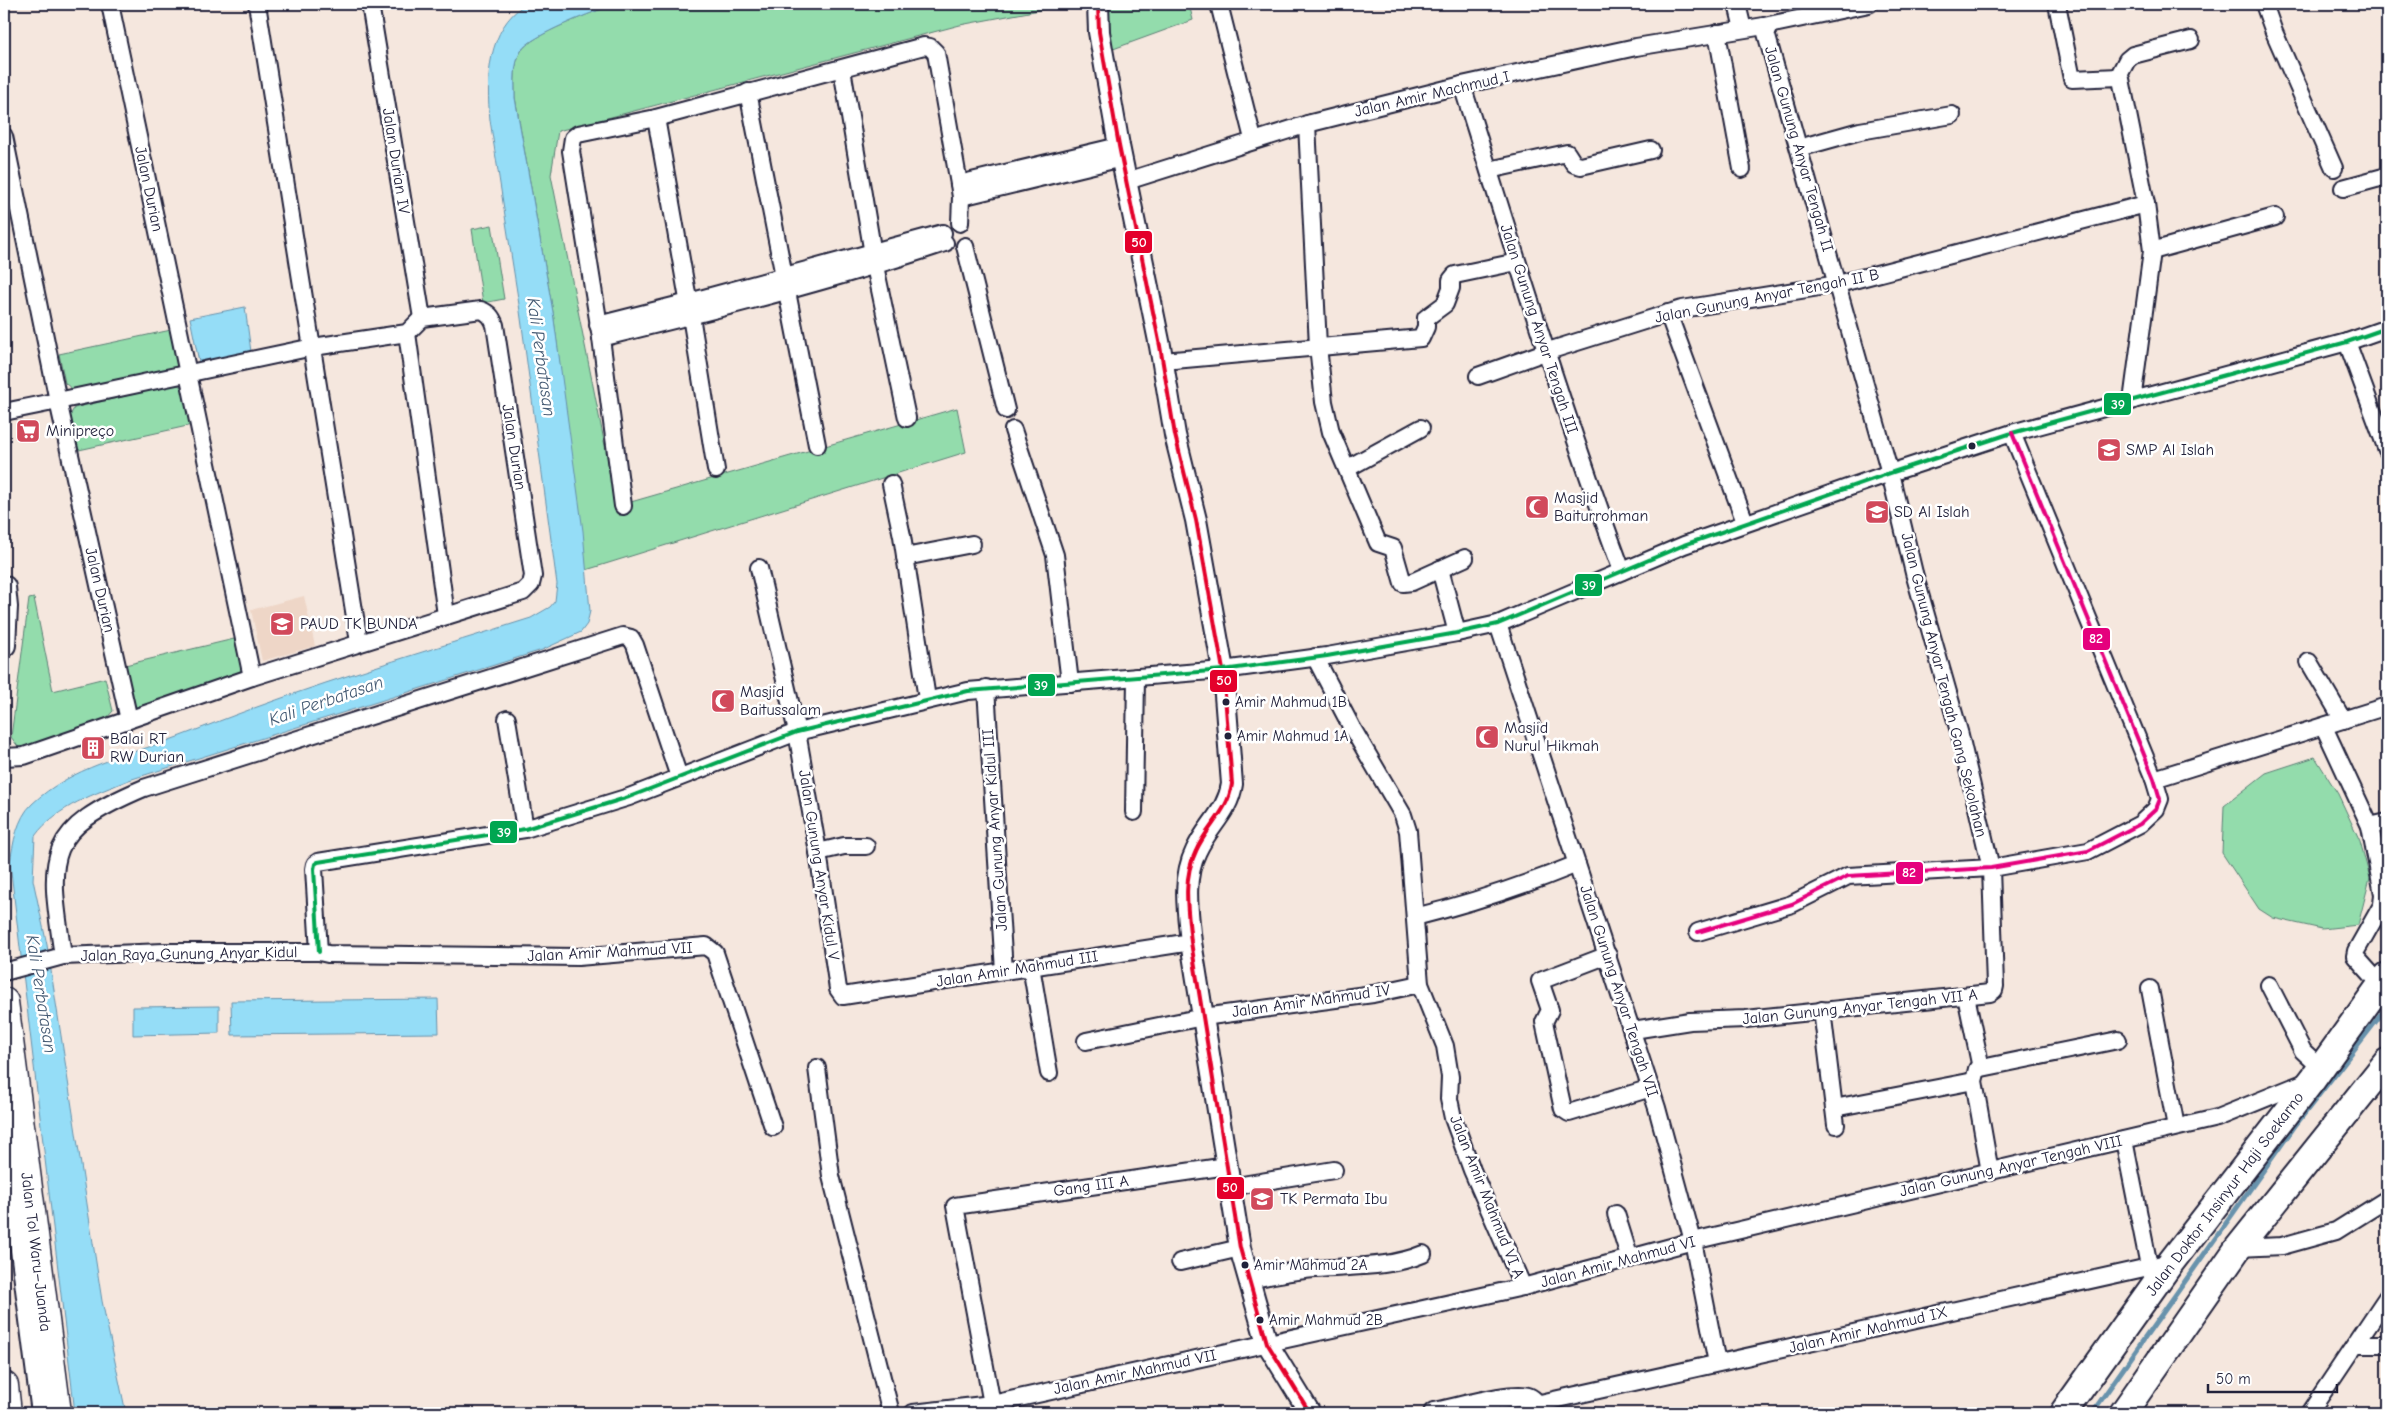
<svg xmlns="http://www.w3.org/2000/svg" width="2391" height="1417" viewBox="0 0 2391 1417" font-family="'Comic Neue',sans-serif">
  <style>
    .built { fill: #eed6c7 }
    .green { fill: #93dcac; stroke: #5a7f74 }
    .water { fill: #95ddf7; stroke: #6792ac }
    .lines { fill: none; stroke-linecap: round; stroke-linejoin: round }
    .stream { stroke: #6792ac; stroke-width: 5 }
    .minor-casing { stroke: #22223b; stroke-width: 20 }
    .tertiary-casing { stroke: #22223b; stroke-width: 24 }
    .secondary-casing { stroke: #22223b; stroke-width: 26 }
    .primary-casing { stroke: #22223b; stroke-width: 30 }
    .motorway-casing { stroke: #22223b; stroke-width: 31 }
    .minor { stroke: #fff; stroke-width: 16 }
    .tertiary { stroke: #fff; stroke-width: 20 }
    .secondary { stroke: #fff; stroke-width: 22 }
    .primary { stroke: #fff; stroke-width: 26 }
    .motorway { stroke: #fff; stroke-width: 28 }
    .bus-1-casing { stroke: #fff; stroke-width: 8 }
    .bus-2-casing { stroke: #fff; stroke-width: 8 }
    .bus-3-casing { stroke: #fff; stroke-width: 8 }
    .bus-1 { stroke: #e4002b; stroke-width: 4 }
    .bus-2 { stroke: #00a651; stroke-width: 4 }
    .bus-3 { stroke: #e5007d; stroke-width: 4 }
    .bus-dot { fill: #22223b; stroke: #fff; stroke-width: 2 }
    .labels { text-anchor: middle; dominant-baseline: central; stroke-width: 5; stroke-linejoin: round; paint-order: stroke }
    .bus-label { font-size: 15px; fill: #22223b; stroke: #fff; text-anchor: start }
    .street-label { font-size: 16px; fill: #22223b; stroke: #fff }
    .poi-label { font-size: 16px; fill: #22223b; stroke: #fff; text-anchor: start }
    .water-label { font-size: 18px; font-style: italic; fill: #445a73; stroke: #fff }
    .line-badge { stroke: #fff; stroke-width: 2 }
    .badge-label { font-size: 14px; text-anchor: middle; font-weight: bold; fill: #fff }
  </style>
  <rect width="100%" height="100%" fill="#f5e7de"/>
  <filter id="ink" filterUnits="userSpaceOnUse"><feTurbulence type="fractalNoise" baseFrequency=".02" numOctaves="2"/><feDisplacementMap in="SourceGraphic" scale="10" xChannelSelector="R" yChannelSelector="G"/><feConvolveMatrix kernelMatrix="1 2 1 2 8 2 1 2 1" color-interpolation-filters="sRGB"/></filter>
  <g filter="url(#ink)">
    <polygon class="built" points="304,596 315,646 262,661 251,610"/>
    <g class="green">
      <path d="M615,4h456l-111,21 -402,106 -7,44 66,331 340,-98 9,44 -380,118 -33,-258 -38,-215c0,-14 -2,-33 6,-46 9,-16 75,-40 94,-47z"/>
      <polygon points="1102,4 1189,4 1193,20 1105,52"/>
      <polygon points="492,225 504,299 483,303 472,229"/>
      <polygon points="171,330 179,363 174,370 74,391 65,383 59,354"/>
      <polygon points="177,384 185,390 192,425 79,450 70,416 74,408"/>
      <polygon points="34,598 53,691 105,678 113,711 105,720 19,748 11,737 29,599"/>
      <polygon points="234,639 244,673 136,710 125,665"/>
      <polygon points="2315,757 2338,794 2360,841 2370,878 2358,925 2322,929 2273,918 2259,909 2222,853 2224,806 2266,773"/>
    </g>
    <g class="water">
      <path d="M526,4h89c-19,7 -85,31 -94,47 -8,13 -6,32 -6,47l38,214 30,219 7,80 -3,13 -6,8 -39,18 -413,130c-34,14 -72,26 -94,56l-2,44 14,65 55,356 24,112h-51l-65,-550c3,-19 7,-45 22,-59 39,-37 94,-48 143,-66 27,-10 54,-21 82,-31 90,-33 183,-60 274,-89l19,-11 5,-6 2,-17 -37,-273 -30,-191c-4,-40 -3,-92 36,-116z"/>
      <polygon points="245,307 251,352 199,362 190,318"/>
      <polygon points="438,999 439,1033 232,1035 231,1001"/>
      <polygon points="219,1006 219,1033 133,1035 133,1007"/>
    </g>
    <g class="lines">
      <polyline class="stream" points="2092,1413 2294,1127 2387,1007"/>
      <defs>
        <g id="minor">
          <polyline points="110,4 252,677"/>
          <polyline points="257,4 359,642"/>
          <polyline points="370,4 422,318"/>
          <polyline points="1219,4 1253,139"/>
          <polyline points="1737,4 1743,29"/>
          <polyline points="2057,4 2072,79 2119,77 2121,79 2146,204 2152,251 2132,401"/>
          <polyline points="2264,4 2274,32 2334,168"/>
          <polyline points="1717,33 1742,169"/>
          <polyline points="842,69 875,266 907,418"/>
          <polyline points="2118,77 2127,60 2133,55 2191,40"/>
          <path d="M1462,85c51,163 101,326 160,486"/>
          <polyline points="748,92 817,445"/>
          <polyline points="656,118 691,316 716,470"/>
          <polyline points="1307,124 1318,346 1324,402 1331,432 1378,543 1393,548 1403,583 1412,582 1465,558"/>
          <path d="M4,136l54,265 255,-54 94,-14 15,-15 59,-8c8,3 11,7 14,15l38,251 -2,8 -8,8 -271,85 -228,79 -20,1"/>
          <polyline points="1799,148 1860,131 1952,115"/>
          <polyline points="1489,170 1567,153 1574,164 1581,166 1651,150"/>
          <polyline points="1127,181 1311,123 1462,85 1636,47 1764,26 1869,4"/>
          <polyline points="959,184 1119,146"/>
          <polyline points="2343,188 2387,176"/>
          <polyline points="961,197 1122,158"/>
          <polyline points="965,246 1006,410"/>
          <polyline points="2152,251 2275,217"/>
          <polyline points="1668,313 1745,522"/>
          <polyline points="598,325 689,302 943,233"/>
          <polyline points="407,333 446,615"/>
          <path d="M601,338c115,-28 231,-57 344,-95"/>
          <polyline points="2347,342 2387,450"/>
          <polyline points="1163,361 1421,338 1426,327 1426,318 1445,304 1451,288 1451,280 1455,275 1517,262"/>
          <polyline points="1478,376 1545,352 1682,309 1838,284 2146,204"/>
          <polyline points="4,412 58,401 129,720"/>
          <polyline points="1013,430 1055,555 1070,683"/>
          <polyline points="1348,468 1421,428"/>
          <polyline points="891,484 902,536 927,699"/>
          <polyline points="623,506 601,338 571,151 573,138 578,134 656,118 924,46 930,47 936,53 959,184 961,197 960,223"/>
          <polyline points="905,557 972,544"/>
          <polyline points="759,568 797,732 818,852 838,989 843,996 1191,942"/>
          <polyline points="1440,569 1457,633"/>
          <polyline points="1498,624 1657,1108 1693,1241 1717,1363"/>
          <polyline points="1315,657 1351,726 1403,815 1408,831 1420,984 1445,1046 1450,1077 1449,1099 1453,1118 1472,1170 1523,1287"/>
          <polyline points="2309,662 2343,720"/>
          <polyline points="986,688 1004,971"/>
          <polyline points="507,719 525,829"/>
          <polyline points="2324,727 2370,826 2383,894 2382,905 2356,951 2355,956 2381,985"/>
          <polyline points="2154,779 2387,706"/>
          <polyline points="1134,812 1136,677"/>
          <polyline points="2370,826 2387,822"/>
          <polyline points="818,852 844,846 866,846"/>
          <path d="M1415,917c57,-14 108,-31 162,-53"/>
          <polyline points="1698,932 1792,904 1848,876 1991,868 2088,851 2140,824 2156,809 2160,799 2154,779 2012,433"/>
          <polyline points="319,952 314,869 315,864 318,862 525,829 629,797 797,732 968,691 1223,670 1327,656 1457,633 1498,624 1684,545 1890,473 2012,433 2347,342 2387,328"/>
          <polyline points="1608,955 1540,981 1550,1010 1544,1022 1563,1109 1569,1113 1651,1088"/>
          <path d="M63,956c-15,-102 -20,-125 81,-168l479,-152 8,2 4,7 44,132"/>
          <polyline points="1031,966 1049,1073"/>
          <polyline points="4,972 63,956 164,952 319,952 328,954 578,957 706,946 715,953 773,1127"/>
          <polyline points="2269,985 2303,1051 2321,1068"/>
          <polyline points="2150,989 2176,1127"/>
          <polyline points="1966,996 1981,1068"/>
          <polyline points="1822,1010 1836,1125"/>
          <polyline points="1633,1030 1690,1021 1746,1019 1990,993 1994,990 1995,986 1991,868 1960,735 1914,573 1890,473 1764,26"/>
          <polyline points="1086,1041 1203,1017 1373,994 1420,984"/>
          <polyline points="817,1068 831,1176 891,1413"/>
          <polyline points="1834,1108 1974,1081"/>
          <polyline points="2124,1140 2149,1266"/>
          <polyline points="1990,1172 1974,1081 1977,1069 2118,1040"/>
          <polyline points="1230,1187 1334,1170"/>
          <polyline points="1616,1214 1630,1259"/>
          <polyline points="2238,1248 2282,1246 2336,1231 2387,1199"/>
          <polyline points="1180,1262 1240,1248"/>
          <path d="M1248,1280c22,-4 46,-10 68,-11 35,-3 74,-1 107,-15"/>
          <polyline points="2357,1344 2387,1344"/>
          <polyline points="992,1404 955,1206 1227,1166"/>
          <polyline points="1536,1404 2171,1262"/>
          <polyline points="913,1413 992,1404 1523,1287 1693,1241 2217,1118 2308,1081"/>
          <polyline points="2309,1413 2387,1297"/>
        </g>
        <g id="tertiary">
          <path d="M1098,4l1,28 20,114 41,200 15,89 21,85 27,150 9,114c-4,28 -25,42 -36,67 -14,28 -8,61 -5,91l49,306 27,95 43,70"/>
          <path d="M1434,1413c18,-3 80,-21 94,-15 7,3 9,9 12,15"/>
        </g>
        <g id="secondary">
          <polyline points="4,587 6,607 4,645"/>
          <polyline points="10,1157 43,1413"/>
        </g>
        <g id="primary">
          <polyline points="2063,1413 2171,1262 2313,1079 2387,976"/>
          <polyline points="2123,1413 2238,1248 2387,1062"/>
        </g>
        <g id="motorway">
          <polyline points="4,1002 57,1413"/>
          <polyline points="4,1386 7,1413"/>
        </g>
      </defs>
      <use href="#minor" class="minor-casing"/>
      <use href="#tertiary" class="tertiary-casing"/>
      <use href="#secondary" class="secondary-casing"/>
      <use href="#primary" class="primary-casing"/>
      <use href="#motorway" class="motorway-casing"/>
      <use href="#minor" class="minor"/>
      <use href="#tertiary" class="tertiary"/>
      <use href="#secondary" class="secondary"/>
      <use href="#primary" class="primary"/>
      <use href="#motorway" class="motorway"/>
      <defs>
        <path id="bus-1" d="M1098,4l1,28 20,114 41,200 15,89 21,85 27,150 9,114c-4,28 -25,42 -36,67 -14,28 -8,61 -5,91l49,306 27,95 43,70"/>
        <polyline id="bus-2" points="319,952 314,869 315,864 318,862 525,829 629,797 797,732 968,691 1223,670 1327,656 1457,633 1498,624 1684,545 1890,473 2012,433 2347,342 2387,328"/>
        <polyline id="bus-3" points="1698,932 1792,904 1848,876 1991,868 2088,851 2140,824 2156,809 2160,799 2154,779 2012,433"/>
      </defs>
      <use href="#bus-1" class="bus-1-casing"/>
      <use href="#bus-2" class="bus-2-casing"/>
      <use href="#bus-3" class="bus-3-casing"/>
      <use href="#bus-1" class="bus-1"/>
      <use href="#bus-2" class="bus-2"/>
      <use href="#bus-3" class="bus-3"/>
    </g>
  </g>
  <defs>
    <symbol id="supermarket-square" viewBox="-11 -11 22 22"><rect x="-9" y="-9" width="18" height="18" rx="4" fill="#d1495b" stroke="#fff"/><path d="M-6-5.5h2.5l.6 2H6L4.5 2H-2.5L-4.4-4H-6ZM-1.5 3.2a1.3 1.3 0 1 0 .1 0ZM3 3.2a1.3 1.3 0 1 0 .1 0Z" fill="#fff"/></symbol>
    <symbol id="school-square" viewBox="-11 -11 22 22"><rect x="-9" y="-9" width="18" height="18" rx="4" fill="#d1495b" stroke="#fff"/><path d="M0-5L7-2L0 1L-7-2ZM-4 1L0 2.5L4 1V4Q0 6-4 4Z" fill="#fff"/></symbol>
    <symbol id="mosque-square" viewBox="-11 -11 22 22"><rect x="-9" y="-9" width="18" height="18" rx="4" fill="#d1495b" stroke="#fff"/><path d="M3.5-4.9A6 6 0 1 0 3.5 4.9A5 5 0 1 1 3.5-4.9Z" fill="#fff"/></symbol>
    <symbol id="building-square" viewBox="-11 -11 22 22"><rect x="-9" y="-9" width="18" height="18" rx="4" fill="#d1495b" stroke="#fff"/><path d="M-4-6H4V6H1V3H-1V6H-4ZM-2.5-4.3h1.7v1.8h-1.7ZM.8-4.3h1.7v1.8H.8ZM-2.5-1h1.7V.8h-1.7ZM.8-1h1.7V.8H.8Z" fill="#fff"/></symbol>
  </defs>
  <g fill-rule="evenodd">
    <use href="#supermarket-square" x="14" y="417" width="28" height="28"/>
    <use href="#school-square" x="2095" y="436" width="28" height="28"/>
    <use href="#mosque-square" x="1523" y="493" width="28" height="28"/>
    <use href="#school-square" x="1863" y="498" width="28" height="28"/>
    <use href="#school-square" x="268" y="610" width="28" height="28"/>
    <use href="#mosque-square" x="709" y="687" width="28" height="28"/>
    <use href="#mosque-square" x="1473" y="723" width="28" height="28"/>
    <use href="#building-square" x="79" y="734" width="28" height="28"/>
    <use href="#school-square" x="1248" y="1185" width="28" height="28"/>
  </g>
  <g class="bus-dot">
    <circle cx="1972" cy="446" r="4.5"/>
    <circle cx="1226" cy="702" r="4.5"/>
    <circle cx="1228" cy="736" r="4.5"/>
    <circle cx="1245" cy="1265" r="4.5"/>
    <circle cx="1260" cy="1320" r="4.5"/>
  </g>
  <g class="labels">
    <g class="bus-label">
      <text x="1235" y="702">Amir Mahmud 1B</text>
      <text x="1237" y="736">Amir Mahmud 1A</text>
      <text x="1254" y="1265">Amir Mahmud 2A</text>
      <text x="1269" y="1320">Amir Mahmud 2B</text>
    </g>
    <g class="street-label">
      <text transform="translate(1432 94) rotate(-13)">Jalan Amir Machmud I</text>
      <text transform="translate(1799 149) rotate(74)">Jalan Gunung Anyar Tengah II</text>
      <text transform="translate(396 161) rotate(81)">Jalan Durian IV</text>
      <text transform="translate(149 189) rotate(78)">Jalan Durian</text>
      <text transform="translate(1767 296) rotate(-11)">Jalan Gunung Anyar Tengah II B</text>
      <text transform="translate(1539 329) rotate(72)">Jalan Gunung Anyar Tengah III</text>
      <text transform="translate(514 447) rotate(81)">Jalan Durian</text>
      <text transform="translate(100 590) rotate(77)">Jalan Durian</text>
      <text transform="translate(1944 685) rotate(76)">Jalan Gunung Anyar Tengah Gang Sekolahan</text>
      <text transform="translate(995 830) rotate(-94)">Jalan Gunung Anyar Kidul III</text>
      <text transform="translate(819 865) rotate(81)">Jalan Gunung Anyar Kidul V</text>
      <text transform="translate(610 952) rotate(-3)">Jalan Amir Mahmud VII</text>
      <text transform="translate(189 954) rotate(-1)">Jalan Raya Gunung Anyar Kidul</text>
      <text transform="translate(1017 969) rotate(-9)">Jalan Amir Mahmud III</text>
      <text transform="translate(1619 991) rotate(72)">Jalan Gunung Anyar Tengah VII</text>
      <text transform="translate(1311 1001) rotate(-8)">Jalan Amir Mahmud IV</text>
      <text transform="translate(1860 1007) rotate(-6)">Jalan Gunung Anyar Tengah VII A</text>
      <text transform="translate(2011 1166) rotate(-13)">Jalan Gunung Anyar Tengah VIII</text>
      <text transform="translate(1091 1186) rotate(-8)">Gang III A</text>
      <text transform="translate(2225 1194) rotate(-53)">Jalan Doktor Insinyur Haji Soekarno</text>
      <text transform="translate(1487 1197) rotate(68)">Jalan Amir Mahmud VI A</text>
      <text transform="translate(36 1252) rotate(83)">Jalan Tol Waru–Juanda</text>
      <text transform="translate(1618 1262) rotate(-15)">Jalan Amir Mahmud VI</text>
      <text transform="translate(1868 1330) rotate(-13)">Jalan Amir Mahmud IX</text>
      <text transform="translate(1135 1372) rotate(-12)">Jalan Amir Mahmud VII</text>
    </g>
    <g class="poi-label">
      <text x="46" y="431">Minipreço</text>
      <text x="2126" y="450">SMP Al Islah</text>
      <text x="1554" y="498">Masjid<tspan x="1554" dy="18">Baiturrohman</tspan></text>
      <text x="1894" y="512">SD Al Islah</text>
      <text x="300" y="624">PAUD TK BUNDA</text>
      <text x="740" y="692">Masjid<tspan x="740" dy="18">Baitussalam</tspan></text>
      <text x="1504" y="728">Masjid<tspan x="1504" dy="18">Nurul Hikmah</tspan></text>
      <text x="110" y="739">Balai RT<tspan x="110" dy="18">RW Durian</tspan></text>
      <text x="1280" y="1199">TK Permata Ibu</text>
    </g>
    <g class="water-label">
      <text transform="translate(541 357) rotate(82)">Kali Perbatasan</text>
      <text transform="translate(326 701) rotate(-19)">Kali Perbatasan</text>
      <text transform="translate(41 994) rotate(81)">Kali Perbatasan</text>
    </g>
  </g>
  <g class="line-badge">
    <rect x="1124" y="230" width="29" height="24" rx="5" fill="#e4002b"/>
    <rect x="2103" y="392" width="29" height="24" rx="5" fill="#00a651"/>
    <rect x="1574" y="573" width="29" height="24" rx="5" fill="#00a651"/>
    <rect x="2082" y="627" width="29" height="24" rx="5" fill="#e5007d"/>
    <rect x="1209" y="669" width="29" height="24" rx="5" fill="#e4002b"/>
    <rect x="1027" y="673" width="29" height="24" rx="5" fill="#00a651"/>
    <rect x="489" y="820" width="29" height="24" rx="5" fill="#00a651"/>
    <rect x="1895" y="861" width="29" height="24" rx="5" fill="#e5007d"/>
    <rect x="1216" y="1176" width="29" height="24" rx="5" fill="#e4002b"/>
  </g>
  <g class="badge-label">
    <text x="1139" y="247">50</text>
    <text x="2118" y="409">39</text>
    <text x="1589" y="590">39</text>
    <text x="2096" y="643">82</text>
    <text x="1224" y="685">50</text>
    <text x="1041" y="690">39</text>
    <text x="504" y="837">39</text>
    <text x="1909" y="877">82</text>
    <text x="1230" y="1192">50</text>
  </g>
  <rect width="2391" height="1417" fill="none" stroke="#fff" stroke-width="20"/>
  <rect x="10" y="10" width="2371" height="1397" fill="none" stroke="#22223b" stroke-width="2" filter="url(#ink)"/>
  <path d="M2208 1384v8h129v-8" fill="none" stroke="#22223b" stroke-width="2.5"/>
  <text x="2216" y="1384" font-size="15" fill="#22223b" stroke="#ffffff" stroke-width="4" paint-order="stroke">50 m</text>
</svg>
